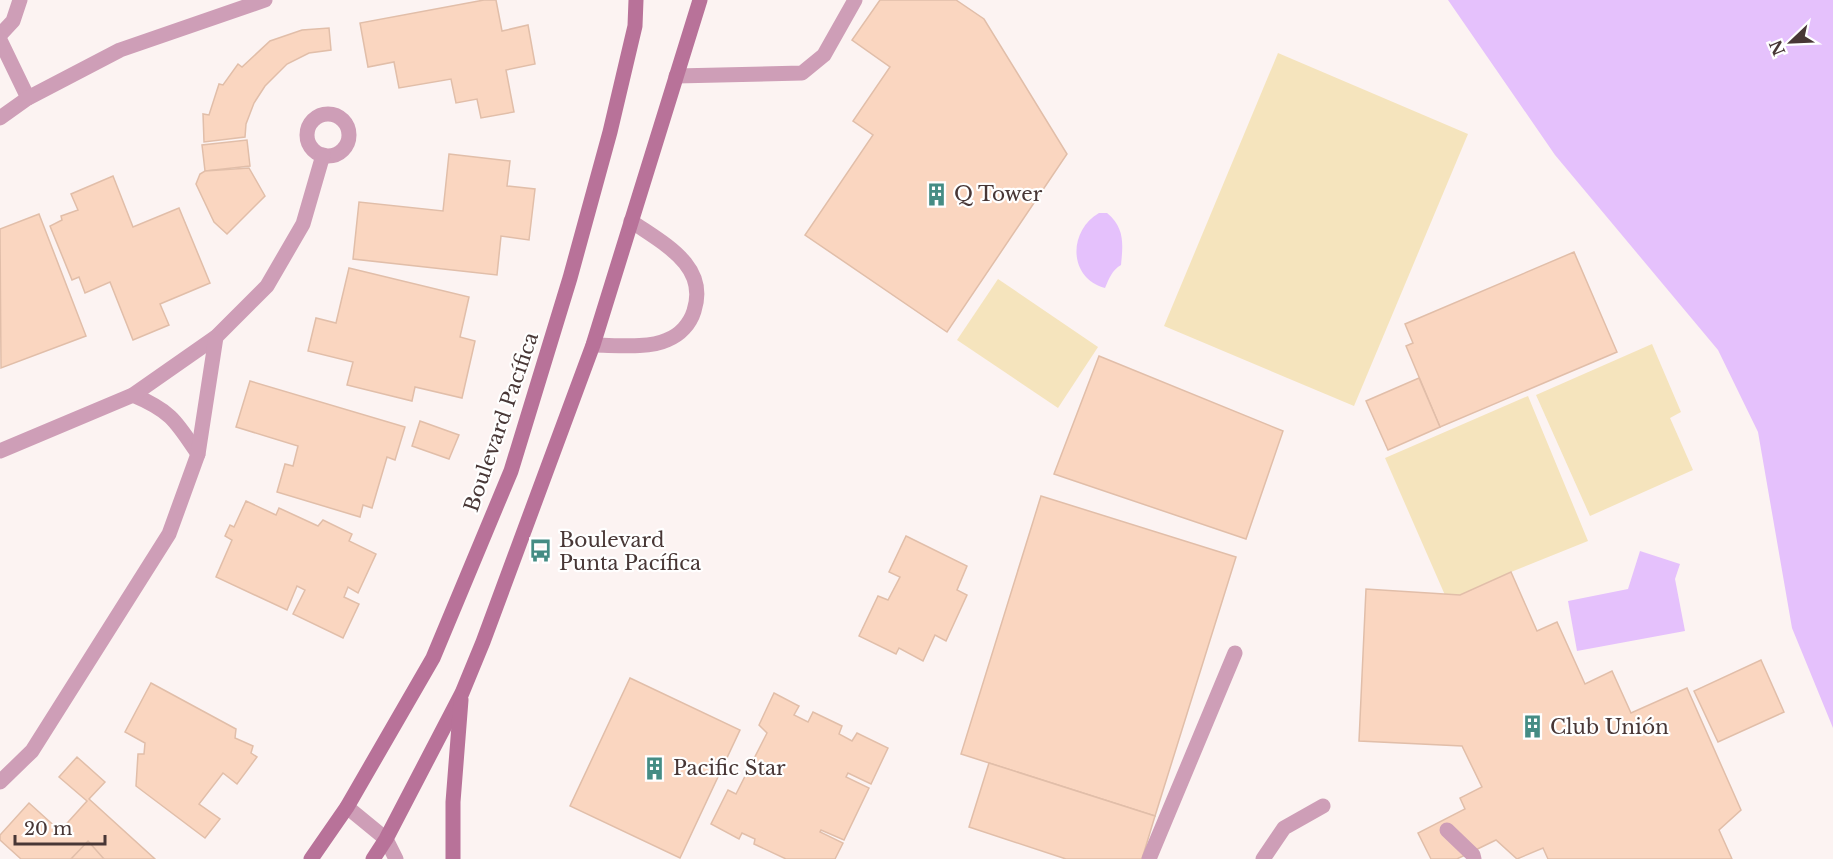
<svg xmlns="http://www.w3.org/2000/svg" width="1833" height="859" viewBox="0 0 1833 859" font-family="'Libre Baskerville',serif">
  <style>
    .green { fill: #f5e4bd }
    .water { fill: #e5c1fc }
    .building { fill: #fad6c0; stroke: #e1bea9; stroke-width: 1.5 }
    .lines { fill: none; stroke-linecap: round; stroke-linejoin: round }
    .lane { stroke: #ce9eb7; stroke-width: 15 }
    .street { stroke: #ce9eb7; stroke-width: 15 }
    .secondary { stroke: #b87299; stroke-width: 15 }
    .labels { text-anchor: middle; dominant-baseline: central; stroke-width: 4.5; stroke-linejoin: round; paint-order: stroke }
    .poi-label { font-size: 20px; fill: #483736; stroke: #fff; text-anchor: start }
    .street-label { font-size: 20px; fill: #483736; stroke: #fff }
  </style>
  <rect width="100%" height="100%" fill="#fcf3f2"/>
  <g class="green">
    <polygon points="1278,53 1468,134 1354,406 1164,326"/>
    <polygon points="998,279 1098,347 1058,408 957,340"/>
    <polygon points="1652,344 1681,412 1670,418 1693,470 1590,516 1536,395"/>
    <polygon points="1528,396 1588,541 1511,572 1448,602 1385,458"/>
  </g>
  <g class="water">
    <polygon points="1448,0 1833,0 1833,728 1792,628 1758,432 1718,350 1555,155"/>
    <path d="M1099,213h8c18,15 16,31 14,52 -9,5 -12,14 -16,23 -37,-10 -37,-57 -6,-75z"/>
    <polygon points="1640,551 1680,564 1675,579 1685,631 1577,651 1568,601 1628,589"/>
  </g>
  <g class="building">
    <polygon points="484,0 496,0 502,31 528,25 535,64 506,70 514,112 481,118 477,99 456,103 451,79 399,88 394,62 368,67 360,23"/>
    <polygon points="880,0 956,0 984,19 1067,154 947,332 805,235 873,135 853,121 890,67 852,40"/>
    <polygon points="329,28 331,50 309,53 287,64 265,86 254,103 246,124 245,137 204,142 203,114 209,115 219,84 223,85 238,64 242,67 270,41 302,30"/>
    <polygon points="247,140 250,166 205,171 202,145"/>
    <polygon points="449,154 510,161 507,186 535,189 529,240 501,236 497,275 353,259 359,202 443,211"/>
    <polygon points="249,168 265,196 227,234 214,222 196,184 200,174 205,171"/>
    <polygon points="113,176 133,227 179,208 210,283 160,304 169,325 133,340 110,282 85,293 79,277 72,280 50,226 62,220 61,216 78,210 71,194"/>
    <polygon points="39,214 86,336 1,368 0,229"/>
    <polygon points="1574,252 1617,352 1440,427 1406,346 1413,343 1405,324"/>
    <polygon points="349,268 469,297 460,337 475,341 462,398 415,387 412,401 347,385 353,362 308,351 316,318 336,323"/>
    <polygon points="1099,356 1283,431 1246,539 1054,474"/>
    <polygon points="1419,378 1440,427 1388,450 1366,401"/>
    <polygon points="250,381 405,427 395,460 387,457 372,508 363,505 360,517 277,492 285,464 293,466 298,446 236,427"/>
    <polygon points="420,421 459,435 449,459 412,446"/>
    <polygon points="1041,496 1236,557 1155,816 961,754"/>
    <polygon points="246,501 276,515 279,508 318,526 323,520 352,534 349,541 376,554 358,593 348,587 344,597 359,604 343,638 293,614 305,590 297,586 287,610 216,577 232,540 225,536 230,525 234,527"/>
    <polygon points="906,536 967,566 957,590 967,595 946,641 935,635 923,661 899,648 896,654 859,636 878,596 888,600 900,577 889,572"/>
    <polygon points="1511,572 1537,631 1557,622 1585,684 1612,671 1631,713 1687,688 1741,810 1719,830 1732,859 1548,859 1543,848 1517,859 1496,840 1457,859 1431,859 1418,833 1465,809 1460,798 1482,787 1462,746 1359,741 1366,589 1460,595"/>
    <polygon points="1761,660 1784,712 1718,742 1694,691"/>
    <polygon points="630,678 740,730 680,858 570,806"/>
    <polygon points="151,683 236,729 235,738 253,746 251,753 257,757 237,784 223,773 199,804 220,819 205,838 136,786 138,754 144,754 145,743 125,732"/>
    <polygon points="774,693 799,706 794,715 808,722 813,712 842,726 839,734 852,741 857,733 888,748 871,784 848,773 846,777 869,788 844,840 821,830 820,832 843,843 835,859 786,859 754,844 755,839 742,833 739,839 711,824 728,790 736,794 767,733 759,725"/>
    <polygon points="77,757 105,782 89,799 155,859 21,859 0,840 0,835 29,803 60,831 87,801 59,777"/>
    <polygon points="989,763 1155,816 1142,859 1066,859 969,827"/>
    <polygon points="88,841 104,859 71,859"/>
  </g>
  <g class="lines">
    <g class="lane">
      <polyline points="676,76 802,73 824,55 855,0"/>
      <path d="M593,345c21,0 55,4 74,-5 13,-5 23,-16 27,-29 15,-46 -32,-68 -63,-90"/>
      <polyline points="1447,830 1473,855 1474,859"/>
      <polyline points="1149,859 1235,653"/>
      <polyline points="1263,859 1284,828 1323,806"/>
    </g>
    <g class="street">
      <polyline points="0,35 13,21 20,0"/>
      <polyline points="0,40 28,98"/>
      <circle cx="328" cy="135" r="21"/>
      <polyline points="0,118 28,98 120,50 265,0"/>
      <path d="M133,395c38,16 43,26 65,59"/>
      <polyline points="0,451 133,395 216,337 267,286 303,224 323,155"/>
      <polyline points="0,782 32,751 169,534 198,454 216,337"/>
      <polyline points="347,807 386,839 396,859"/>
    </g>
    <g class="secondary">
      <polyline points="311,859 347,807 433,658 511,471 570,278 610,132 635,26 636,0"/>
      <polyline points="373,859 386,839 462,693 483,642 593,345 700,0"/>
      <polyline points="453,859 453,802 461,700"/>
    </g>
  </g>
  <defs>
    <symbol id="building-bare" viewBox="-9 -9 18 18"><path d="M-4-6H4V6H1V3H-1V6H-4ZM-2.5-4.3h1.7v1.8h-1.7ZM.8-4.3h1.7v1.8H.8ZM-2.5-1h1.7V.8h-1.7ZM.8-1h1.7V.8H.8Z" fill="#458c84" stroke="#fff" stroke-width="2.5" paint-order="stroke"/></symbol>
    <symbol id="bus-bare" viewBox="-9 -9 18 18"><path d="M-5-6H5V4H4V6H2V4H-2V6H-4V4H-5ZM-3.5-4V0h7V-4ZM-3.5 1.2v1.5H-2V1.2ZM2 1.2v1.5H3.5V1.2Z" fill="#458c84" stroke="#fff" stroke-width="2.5" paint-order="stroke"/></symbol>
  </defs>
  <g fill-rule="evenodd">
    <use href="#building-bare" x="920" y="178" width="33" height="33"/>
    <use href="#bus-bare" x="524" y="534" width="33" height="33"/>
    <use href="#building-bare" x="1516" y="710" width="33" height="33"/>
    <use href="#building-bare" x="638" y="752" width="33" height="33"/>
  </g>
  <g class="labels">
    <g class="poi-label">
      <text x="954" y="194">Q Tower</text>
      <text x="559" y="540">Boulevard<tspan x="559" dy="23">Punta Pacífica</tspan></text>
      <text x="1550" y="727">Club Unión</text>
      <text x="673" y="768">Pacific Star</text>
    </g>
    <g class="street-label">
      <text transform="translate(501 422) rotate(-71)">Boulevard Pacífica</text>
    </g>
  </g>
  <g transform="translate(1791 42) rotate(247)" stroke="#ffffff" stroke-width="4.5" paint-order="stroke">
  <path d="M0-4.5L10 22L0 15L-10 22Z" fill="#483736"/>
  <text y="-9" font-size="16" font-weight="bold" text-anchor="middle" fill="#483736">N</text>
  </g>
  <path d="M15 835v9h90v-9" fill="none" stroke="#483736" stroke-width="3"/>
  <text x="24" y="835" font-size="18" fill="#483736" stroke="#ffffff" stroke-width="4.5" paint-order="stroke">20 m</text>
</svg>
